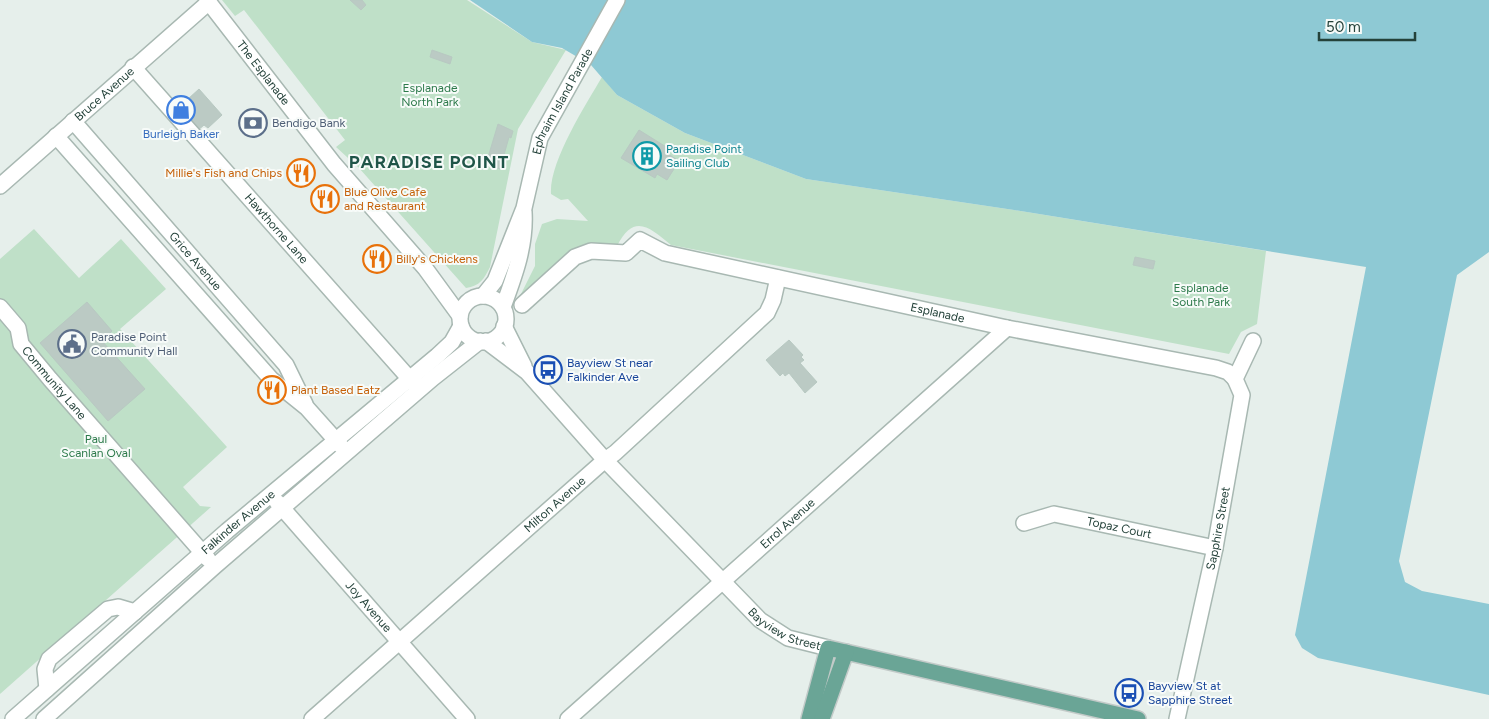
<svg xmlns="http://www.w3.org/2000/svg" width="1489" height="719" viewBox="0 0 1489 719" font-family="Figtree,sans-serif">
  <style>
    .green { fill: #bfe0c8 }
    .water { fill: #8ec9d4 }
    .building { fill: #bbcac4; stroke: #b8c9c2 }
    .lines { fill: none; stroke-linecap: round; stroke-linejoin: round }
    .minor-casing { stroke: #a8b8b2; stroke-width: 18 }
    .major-casing { stroke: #c2cac8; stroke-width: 18 }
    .minor { stroke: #fff; stroke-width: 15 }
    .major { stroke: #6aa596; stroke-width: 15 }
    .labels { text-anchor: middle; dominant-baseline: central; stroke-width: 4; stroke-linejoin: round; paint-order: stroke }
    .street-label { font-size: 12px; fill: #24423a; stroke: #f7fbf9 }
    .park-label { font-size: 12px; fill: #2d7a4b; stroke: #f7fbf9 }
    .service-label { font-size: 12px; fill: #4e5e75; stroke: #f7fbf9; text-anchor: start }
    .shop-label { font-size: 12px; fill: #366cbe; stroke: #f7fbf9 }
    .culture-label { font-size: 12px; fill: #0d838f; stroke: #f7fbf9; text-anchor: start }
    .food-label { font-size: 12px; fill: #c56008; stroke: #f7fbf9; text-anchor: start }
    .transit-label { font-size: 12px; fill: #164399; stroke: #f7fbf9; text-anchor: start }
    .district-label { font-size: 18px; font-weight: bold; letter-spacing: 1px; fill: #1f5548; stroke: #f7fbf9 }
  </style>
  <rect width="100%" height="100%" fill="#e6efeb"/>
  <g class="green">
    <path d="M222,0h245l65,42 34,8 -48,79 -28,138c-6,12 -10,19 -24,21l-107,-120 -23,-21 9,-7 -101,-130 -9,6z"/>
    <path d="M602,77l15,18 68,38 121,46 208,31 252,41 -9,73 -16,8 -12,22 -558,-109c-22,-18 -37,-32 -54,1l-32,-2 -15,8 -51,46 16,-32v-22l7,-20 15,-5 31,2 -20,-22 -7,1 -10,-6c-2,-32 34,-88 51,-117z"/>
    <polygon points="34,229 79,278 121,239 166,289 120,329 227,447 183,487 200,506 211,507 0,694 0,259"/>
  </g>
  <polygon class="water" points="470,0 1489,0 1489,252 1457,275 1399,561 1405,582 1422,591 1489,604 1489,695 1318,658 1302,648 1295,635 1366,267 1014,210 806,179 685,133 617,95 591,65 562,48 532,42"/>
  <g class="building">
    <polygon points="350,0 362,0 366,5 361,10"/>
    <polygon points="432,50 452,57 450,64 430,57"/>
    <polygon points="199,89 222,115 208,128 204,125 197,131 177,109"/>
    <polygon points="498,124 513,131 511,138 509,137 500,169 486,164"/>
    <polygon points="639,130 671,150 668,154 679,161 667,180 657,174 655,178 621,158"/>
    <polygon points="1135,257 1155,261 1153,269 1133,265"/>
    <polygon points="87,302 112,331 102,341 145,389 108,421 40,343"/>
    <polygon points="789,340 803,355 801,357 804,360 800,363 817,382 805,393 789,373 785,376 783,373 780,376 766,360"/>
  </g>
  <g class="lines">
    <defs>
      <g id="minor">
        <path id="s1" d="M207,0l127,164 91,104 35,48"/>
        <path id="s2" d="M133,67l283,319"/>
        <path id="s3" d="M73,121l213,244 19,39"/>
        <polyline points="56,136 271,379 307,408 341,446"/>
        <path id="s4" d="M0,186l209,-184"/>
        <path id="s5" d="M483,296l12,-15 29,-73 16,-70 77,-138"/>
        <circle cx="483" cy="319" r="23"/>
        <path id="s6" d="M522,305l53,-48 16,-6 35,2 14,-13 25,13 342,75 209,40 12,4 7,7"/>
        <path id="s7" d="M0,307l18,21 3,16 29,35 158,180"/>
        <path d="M503,307c11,-30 23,-61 21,-95"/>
        <polyline points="504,326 524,366"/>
        <path id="s8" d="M486,341l41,31 78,88 155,160 28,18 40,10"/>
        <path id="s9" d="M277,502l190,217"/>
        <path id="s10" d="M1024,523l30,-9 161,34"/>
        <polyline points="47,689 45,669 49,659 108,609 118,607 135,612"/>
        <path id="s11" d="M13,719l214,-188 210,-175 15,-14 9,-16"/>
        <polyline points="44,719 215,566 433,378 480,341"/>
        <path id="s12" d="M312,719l293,-259 10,-7 152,-140 6,-13 5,-22"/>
        <path id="s13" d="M568,719l439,-391"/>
        <path id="s14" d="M1177,719l38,-171 27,-153 -7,-16 18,-38"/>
      </g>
      <g id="major">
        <polyline points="809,719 828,648 1138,719"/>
        <polyline points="822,719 846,652"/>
      </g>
    </defs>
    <use href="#minor" class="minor-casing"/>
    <use href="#major" class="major-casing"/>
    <use href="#minor" class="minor"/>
    <use href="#major" class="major"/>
  </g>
  <defs>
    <symbol id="shop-ring" viewBox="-11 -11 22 22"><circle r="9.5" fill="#f7fbf9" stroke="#3f7fe0" stroke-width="1.5"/><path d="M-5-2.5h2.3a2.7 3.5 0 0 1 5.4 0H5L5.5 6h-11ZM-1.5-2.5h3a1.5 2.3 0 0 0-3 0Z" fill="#3f7fe0"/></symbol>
    <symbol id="bank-ring" viewBox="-11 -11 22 22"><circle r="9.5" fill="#f7fbf9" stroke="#5c6f8a" stroke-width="1.5"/><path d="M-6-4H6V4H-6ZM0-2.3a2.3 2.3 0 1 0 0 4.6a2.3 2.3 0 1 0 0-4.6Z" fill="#5c6f8a"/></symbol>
    <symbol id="building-ring" viewBox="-11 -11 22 22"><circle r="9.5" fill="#f7fbf9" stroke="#0f9aa8" stroke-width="1.5"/><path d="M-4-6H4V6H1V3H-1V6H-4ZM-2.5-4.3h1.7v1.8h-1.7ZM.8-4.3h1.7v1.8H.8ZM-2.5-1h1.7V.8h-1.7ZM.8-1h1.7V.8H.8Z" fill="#0f9aa8"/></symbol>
    <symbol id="restaurant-ring" viewBox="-11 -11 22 22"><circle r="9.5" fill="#f7fbf9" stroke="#e8710a" stroke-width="1.5"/><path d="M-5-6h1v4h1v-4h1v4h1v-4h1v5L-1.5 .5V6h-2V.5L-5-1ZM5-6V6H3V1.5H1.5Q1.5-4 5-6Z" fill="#e8710a"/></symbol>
    <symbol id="civic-ring" viewBox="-11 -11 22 22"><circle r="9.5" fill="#f7fbf9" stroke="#5c6f8a" stroke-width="1.5"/><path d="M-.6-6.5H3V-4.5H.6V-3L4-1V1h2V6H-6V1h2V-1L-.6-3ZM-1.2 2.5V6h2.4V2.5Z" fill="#5c6f8a"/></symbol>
    <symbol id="bus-ring" viewBox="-11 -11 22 22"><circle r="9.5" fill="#f7fbf9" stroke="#1a4fb4" stroke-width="1.5"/><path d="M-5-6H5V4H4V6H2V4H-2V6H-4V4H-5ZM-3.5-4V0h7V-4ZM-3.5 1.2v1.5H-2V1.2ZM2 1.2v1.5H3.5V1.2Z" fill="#1a4fb4"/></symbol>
  </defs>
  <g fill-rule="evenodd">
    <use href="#shop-ring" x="165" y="94" width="32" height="32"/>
    <use href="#bank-ring" x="237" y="107" width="32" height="32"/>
    <use href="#building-ring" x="631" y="140" width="32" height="32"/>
    <use href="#restaurant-ring" x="285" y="157" width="32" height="32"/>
    <use href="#restaurant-ring" x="309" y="183" width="32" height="32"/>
    <use href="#restaurant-ring" x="361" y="243" width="32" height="32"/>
    <use href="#civic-ring" x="56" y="328" width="32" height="32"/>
    <use href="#bus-ring" x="532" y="354" width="32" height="32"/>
    <use href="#restaurant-ring" x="256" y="374" width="32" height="32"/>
    <use href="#bus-ring" x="1113" y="677" width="32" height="32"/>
  </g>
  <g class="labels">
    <g class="street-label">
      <text stroke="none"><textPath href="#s1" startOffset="92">The Esplanade</textPath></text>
      <text stroke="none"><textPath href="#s4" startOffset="139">Bruce Avenue</textPath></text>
      <text stroke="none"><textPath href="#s5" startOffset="212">Ephraim Island Parade</textPath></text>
      <text stroke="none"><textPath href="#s2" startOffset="216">Hawthorne Lane</textPath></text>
      <text stroke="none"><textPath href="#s3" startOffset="186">Grice Avenue</textPath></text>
      <text stroke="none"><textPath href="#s6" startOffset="450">Esplanade</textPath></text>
      <text stroke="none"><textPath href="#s7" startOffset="95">Community Lane</textPath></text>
      <text stroke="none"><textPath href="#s12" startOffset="324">Milton Avenue</textPath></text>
      <text stroke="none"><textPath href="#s11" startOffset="299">Falkinder Avenue</textPath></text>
      <text stroke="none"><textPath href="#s13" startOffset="294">Errol Avenue</textPath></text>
      <text stroke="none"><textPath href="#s10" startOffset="98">Topaz Court</textPath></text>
      <text stroke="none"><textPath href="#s14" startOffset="195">Sapphire Street</textPath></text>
      <text stroke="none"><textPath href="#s9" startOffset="139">Joy Avenue</textPath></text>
      <text stroke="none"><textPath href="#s8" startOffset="418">Bayview Street</textPath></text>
    </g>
    <g class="park-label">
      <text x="430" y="88">Esplanade<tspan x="430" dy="14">North Park</tspan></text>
      <text x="1201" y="288">Esplanade<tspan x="1201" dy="14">South Park</tspan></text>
      <text x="96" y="439">Paul<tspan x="96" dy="14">Scanlan Oval</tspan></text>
    </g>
    <g class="service-label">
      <text x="272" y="123">Bendigo Bank</text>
      <text x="91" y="337">Paradise Point<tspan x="91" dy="14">Community Hall</tspan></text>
    </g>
    <g class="shop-label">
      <text x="181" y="134">Burleigh Baker</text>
    </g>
    <g class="culture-label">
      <text x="666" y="149">Paradise Point<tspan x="666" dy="14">Sailing Club</tspan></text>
    </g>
    <g class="food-label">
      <text x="282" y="173" text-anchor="end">Millie's Fish and Chips</text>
      <text x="344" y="192">Blue Olive Cafe<tspan x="344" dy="14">and Restaurant</tspan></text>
      <text x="396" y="259">Billy's Chickens</text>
      <text x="291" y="390">Plant Based Eatz</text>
    </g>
    <g class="transit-label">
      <text x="567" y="363">Bayview St near<tspan x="567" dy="14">Falkinder Ave</tspan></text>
      <text x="1148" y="686">Bayview St at<tspan x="1148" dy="14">Sapphire Street</tspan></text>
    </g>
    <g class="district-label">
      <text x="429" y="162">PARADISE POINT</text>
    </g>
  </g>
  <path d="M1319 32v8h96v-8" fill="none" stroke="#24423a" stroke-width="2.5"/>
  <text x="1326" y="32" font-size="15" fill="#24423a" stroke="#f7fbf9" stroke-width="4" paint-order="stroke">50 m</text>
</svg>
